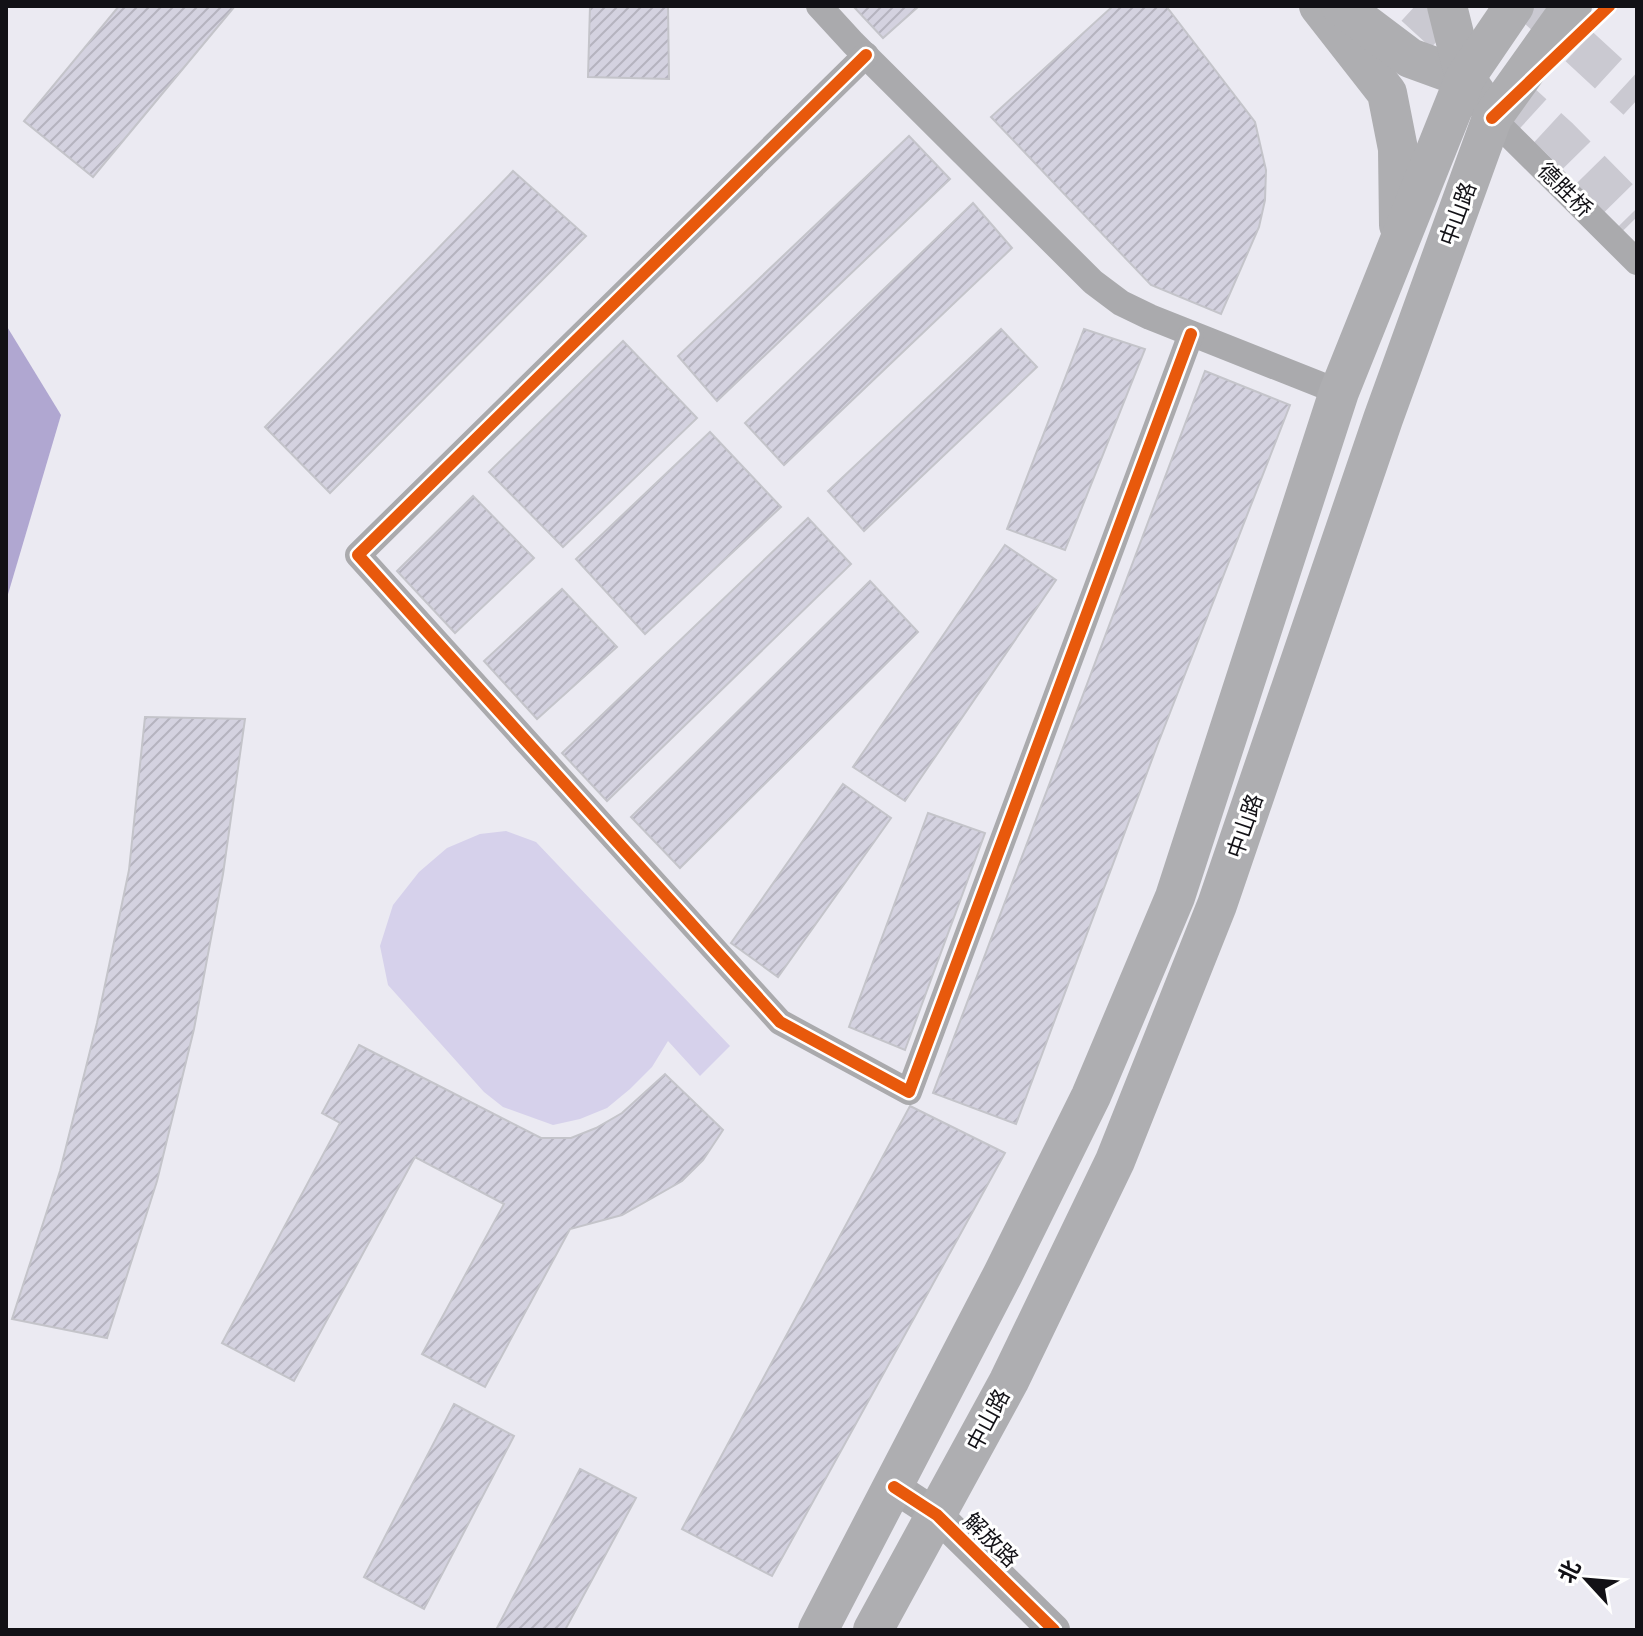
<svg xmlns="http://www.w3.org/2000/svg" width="1643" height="1636" viewBox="0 0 1643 1636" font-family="'Fira Sans Condensed','Noto Sans SC',sans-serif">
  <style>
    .green { fill: #d6d1eb }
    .water { fill: #b0a7d1 }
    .building { fill: url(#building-hatch); stroke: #c4c4ca; stroke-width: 2 }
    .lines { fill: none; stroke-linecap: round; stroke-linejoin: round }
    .primary-tunnel { stroke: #cac9d1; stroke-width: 40; stroke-dasharray: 40 20; stroke-linecap: butt }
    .minor { stroke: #aaaaad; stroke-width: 26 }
    .tertiary { stroke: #aaaaad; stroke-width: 32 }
    .primary { stroke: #aeaeb1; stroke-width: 40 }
    .cycleway-casing { stroke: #fff; stroke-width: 17 }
    .cycleway { stroke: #e8590c; stroke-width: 12 }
    .labels { text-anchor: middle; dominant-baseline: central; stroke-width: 6; stroke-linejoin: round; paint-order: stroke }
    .street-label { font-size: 22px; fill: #121116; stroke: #fff }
  </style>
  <defs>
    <pattern id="building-hatch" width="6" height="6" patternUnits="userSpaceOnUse" patternTransform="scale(2)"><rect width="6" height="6" fill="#d4d2e0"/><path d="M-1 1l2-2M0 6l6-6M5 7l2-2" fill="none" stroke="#b5b3bf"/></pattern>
  </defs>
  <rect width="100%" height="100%" fill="#ebeaf2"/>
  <polygon class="green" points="506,831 536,842 730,1046 700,1076 668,1041 652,1067 630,1089 607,1108 580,1119 553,1125 503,1107 484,1092 388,985 380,946 393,905 419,872 447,848 480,834"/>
  <polygon class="water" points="6,325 61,415 6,601"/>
  <g class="building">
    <polygon points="119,6 235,6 93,177 24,121"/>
    <polygon points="590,6 668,6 669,79 588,77"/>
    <polygon points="853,6 919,6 883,38"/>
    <polygon points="1113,6 1166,6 1255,122 1266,170 1265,200 1259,227 1221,314 1151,285 991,117"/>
    <polygon points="909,136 950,179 717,401 678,356"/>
    <polygon points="513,171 586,236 330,493 265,427"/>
    <polygon points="973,203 1012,248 784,465 745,423"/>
    <polygon points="1001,329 1037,367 864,531 828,491"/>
    <polygon points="1084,329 1145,349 1065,550 1007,529"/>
    <polygon points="623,341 697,418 563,547 489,472"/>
    <polygon points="1205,371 1290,405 1157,746 1016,1124 933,1093"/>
    <polygon points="710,432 781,507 645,634 576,559"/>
    <polygon points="473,496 534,558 455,633 397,571"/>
    <polygon points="808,518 851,564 607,801 562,753"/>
    <polygon points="1005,545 1056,580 905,801 853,767"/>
    <polygon points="870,581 918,632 680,868 631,817"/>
    <polygon points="562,589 617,647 537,719 484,661"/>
    <polygon points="145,717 245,719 223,874 194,1029 157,1181 107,1338 12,1319 60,1171 97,1023 129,870"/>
    <polygon points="843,784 891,818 778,977 731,943"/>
    <polygon points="928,813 985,833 905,1050 849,1027"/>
    <polygon points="359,1045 541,1138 571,1138 596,1128 622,1113 665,1074 723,1130 703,1160 682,1181 622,1215 570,1229 485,1387 422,1354 504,1204 415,1157 294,1381 222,1343 340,1123 322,1113"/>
    <polygon points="910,1106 1005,1153 772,1576 682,1529"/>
    <polygon points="454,1404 514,1436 424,1609 364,1577"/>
    <polygon points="580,1469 636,1498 565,1630 496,1630"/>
  </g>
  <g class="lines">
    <g class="primary-tunnel">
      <polyline points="1415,6 1559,138 1637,217"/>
      <polyline points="1535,6 1637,100"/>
    </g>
    <g class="minor">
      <polyline points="819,6 853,43 1093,282 1121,303 1150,317 1339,392"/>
      <polyline points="866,55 358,555 780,1022 909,1092 1191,334"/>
      <polyline points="1492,118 1637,262"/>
    </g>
    <polyline class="tertiary" points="894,1487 937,1515 1054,1630"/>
    <g class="primary">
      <polyline points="1319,6 1387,93 1398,149 1399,225"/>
      <polyline points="1341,6 1410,58 1465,78 1479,98"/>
      <polyline points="1447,6 1465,78"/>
      <polyline points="818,1630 1003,1274 1091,1096 1175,897 1339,392 1465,78 1514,6"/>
      <polyline points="873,1630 1009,1381 1115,1161 1217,905 1383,419 1492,118 1572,6"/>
    </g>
    <defs>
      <g id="cycleway">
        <polyline points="866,55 358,555 780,1022 909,1092 1191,334"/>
        <polyline points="1492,118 1609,6"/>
        <polyline points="894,1487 937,1515 1054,1630"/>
      </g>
    </defs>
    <use href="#cycleway" class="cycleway-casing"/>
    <use href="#cycleway" class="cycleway"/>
  </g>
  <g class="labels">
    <g class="street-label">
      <text transform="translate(1565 190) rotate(45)">德胜桥</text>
      <text transform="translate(1458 214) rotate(-70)">中山路</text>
      <text transform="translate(1245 826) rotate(-71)">中山路</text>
      <text transform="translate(988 1420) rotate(-62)">中山路</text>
      <text transform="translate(991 1540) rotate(45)">解放路</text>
    </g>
  </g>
  <rect width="1643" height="1636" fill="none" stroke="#121116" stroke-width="16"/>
  <g transform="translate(1587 1580) rotate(296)" stroke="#ffffff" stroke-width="6" paint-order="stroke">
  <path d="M0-6L14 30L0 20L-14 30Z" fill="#121116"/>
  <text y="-12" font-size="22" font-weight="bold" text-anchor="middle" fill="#121116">北</text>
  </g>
</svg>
